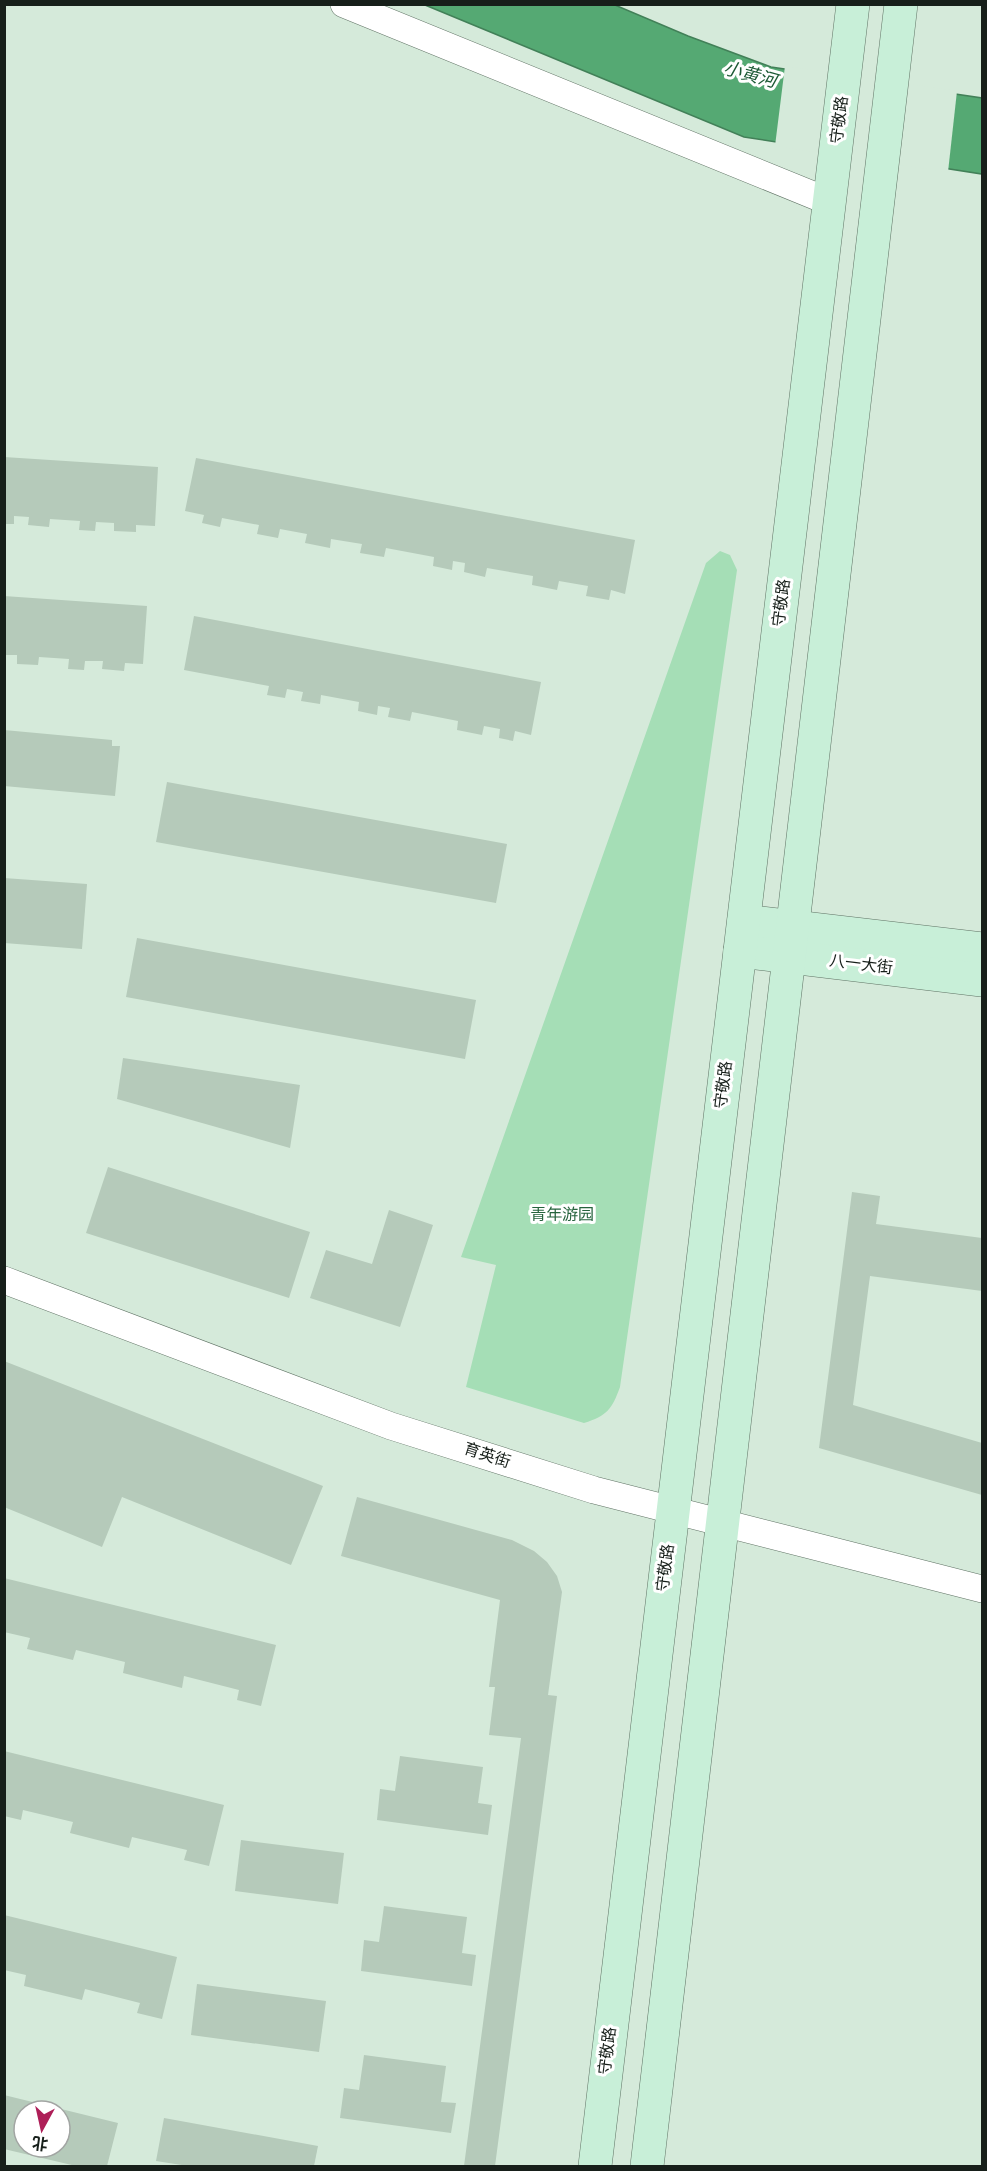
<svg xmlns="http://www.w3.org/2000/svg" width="987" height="2171" viewBox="0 0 987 2171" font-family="'Sofia Sans Condensed','Noto Sans SC',sans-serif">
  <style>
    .green { fill: #a5deb6 }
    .water { fill: #55a973; stroke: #428058; stroke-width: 1.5 }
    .pier { fill: #d5eada }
    .building { fill: #b5caba; fill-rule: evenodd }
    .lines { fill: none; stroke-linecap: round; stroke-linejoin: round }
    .street-casing { stroke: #607365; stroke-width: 28 }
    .secondary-casing { stroke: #607365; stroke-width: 34 }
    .street { stroke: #fff; stroke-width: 27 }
    .secondary { stroke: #c8efd8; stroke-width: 33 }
    .labels { text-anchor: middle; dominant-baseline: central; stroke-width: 6; stroke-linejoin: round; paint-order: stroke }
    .street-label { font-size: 16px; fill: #171f1a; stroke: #fff }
    .park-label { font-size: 16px; fill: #26633d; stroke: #fff }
    .water-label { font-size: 18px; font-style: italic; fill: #1c5a35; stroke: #fff }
  </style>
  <rect width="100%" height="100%" fill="#d5eada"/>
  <path class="green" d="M720,551l10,4 7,15 -117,817c-8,22 -13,29 -36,36l-118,-36 30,-122 -35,-8 245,-694z"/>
  <polygon class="water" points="425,5 615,5 688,36 771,67 982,98 982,174 744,137"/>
  <polygon class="pier" points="785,66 957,91 948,172 775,146"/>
  <g class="building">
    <polygon points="4,457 158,467 155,526 136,525 136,532 114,531 114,523 96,522 95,531 79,530 80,521 50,519 49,527 28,525 29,517 14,516 14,524 4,524"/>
    <polygon points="196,458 635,540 625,594 611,590 609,600 586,596 588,586 559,581 557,590 532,585 533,576 487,568 485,577 464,572 465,563 453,561 452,570 433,566 434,557 386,548 384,557 360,553 362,544 331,539 330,548 305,543 307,534 280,529 278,538 257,534 259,525 222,518 220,527 202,523 204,515 185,511"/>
    <polygon points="4,596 147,606 143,664 125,663 124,671 102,669 103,661 85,661 84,670 68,669 69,659 39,657 38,665 17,664 17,655 4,655"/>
    <polygon points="194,616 541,682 531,735 515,731 513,741 499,738 500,729 484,726 482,735 457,730 458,721 412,712 410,721 388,717 390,708 378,706 377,715 358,711 359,702 321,695 320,704 301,701 303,692 287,689 285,698 267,695 269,686 184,670"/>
    <polygon points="4,730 112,740 112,746 120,746 115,796 4,786"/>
    <polygon points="167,782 507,844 496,903 156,842"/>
    <polygon points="4,878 87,884 82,949 4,943"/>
    <polygon points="137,938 476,1000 465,1059 126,997"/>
    <polygon points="123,1058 300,1085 290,1148 117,1099"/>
    <polygon points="108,1167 310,1232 289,1298 86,1233"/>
    <polygon points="852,1192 880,1196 876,1224 982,1238 982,1291 870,1276 853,1405 982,1443 982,1495 819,1448"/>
    <polygon points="389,1210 433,1225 400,1327 310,1298 326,1250 372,1264"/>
    <polygon points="4,1361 323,1486 291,1565 122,1497 102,1547 4,1507"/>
    <polygon points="357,1497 512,1540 534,1551 547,1562 557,1576 562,1592 548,1695 557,1696 495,2166 464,2166 521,1738 489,1735 495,1687 489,1687 500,1600 341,1556"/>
    <polygon points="4,1578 276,1645 261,1706 237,1700 239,1690 184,1676 182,1688 123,1673 125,1662 76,1650 73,1660 27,1649 30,1638 4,1632"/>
    <polygon points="4,1751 224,1805 209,1866 184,1860 187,1850 132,1837 129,1848 70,1833 73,1822 23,1810 21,1820 4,1816"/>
    <polygon points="400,1756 483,1767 478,1803 492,1805 488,1835 377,1820 380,1789 395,1791"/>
    <polygon points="241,1840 344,1853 338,1904 235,1891"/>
    <polygon points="384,1906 467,1917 462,1953 476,1955 472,1986 361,1971 364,1940 379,1942"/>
    <polygon points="4,1915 177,1957 162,2019 137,2013 140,2003 85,1989 82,2000 24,1986 26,1975 4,1970"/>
    <polygon points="197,1984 326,2001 319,2052 191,2035"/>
    <polygon points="364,2055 446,2066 441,2102 456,2103 451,2133 340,2118 344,2088 359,2090"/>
    <path d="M4,2095l114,28 -11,43h-31l-72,-17zM24,2111h36v36h-36z"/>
    <polygon points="164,2118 318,2146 314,2166 188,2166 156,2161"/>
  </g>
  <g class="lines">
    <defs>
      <g id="street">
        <polyline points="344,4 830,202"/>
        <polyline points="4,1280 391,1426 594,1490 982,1589"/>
      </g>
      <g id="secondary">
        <polyline points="744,921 982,949"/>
        <polyline points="740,951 982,980"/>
        <polyline points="595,2166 853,4"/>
        <polyline points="647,2166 901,4"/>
      </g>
    </defs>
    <use href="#street" class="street-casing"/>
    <use href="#secondary" class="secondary-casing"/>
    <use href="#street" class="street"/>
    <use href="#secondary" class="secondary"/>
  </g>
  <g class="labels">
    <g class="street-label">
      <text transform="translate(840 120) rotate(-83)">守敬路</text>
      <text transform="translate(782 603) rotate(-83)">守敬路</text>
      <text transform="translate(861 965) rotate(7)">八一大街</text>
      <text transform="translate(724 1085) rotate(-83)">守敬路</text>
      <text transform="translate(487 1456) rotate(18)">育英街</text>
      <text transform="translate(666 1568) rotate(-83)">守敬路</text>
      <text transform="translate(608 2051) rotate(-83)">守敬路</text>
    </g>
    <g class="park-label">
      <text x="562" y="1215">青年游园</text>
    </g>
    <g class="water-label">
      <text transform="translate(750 75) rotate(15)">小黄河</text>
    </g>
  </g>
  <rect width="987" height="2171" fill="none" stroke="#171f1a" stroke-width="12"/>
  <g transform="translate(42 2129) rotate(188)"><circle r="28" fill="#ffffff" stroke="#a2a5a3" stroke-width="1.5"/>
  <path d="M0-4.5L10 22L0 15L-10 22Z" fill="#ae1f58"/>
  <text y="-9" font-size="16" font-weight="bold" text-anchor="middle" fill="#171f1a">北</text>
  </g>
</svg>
